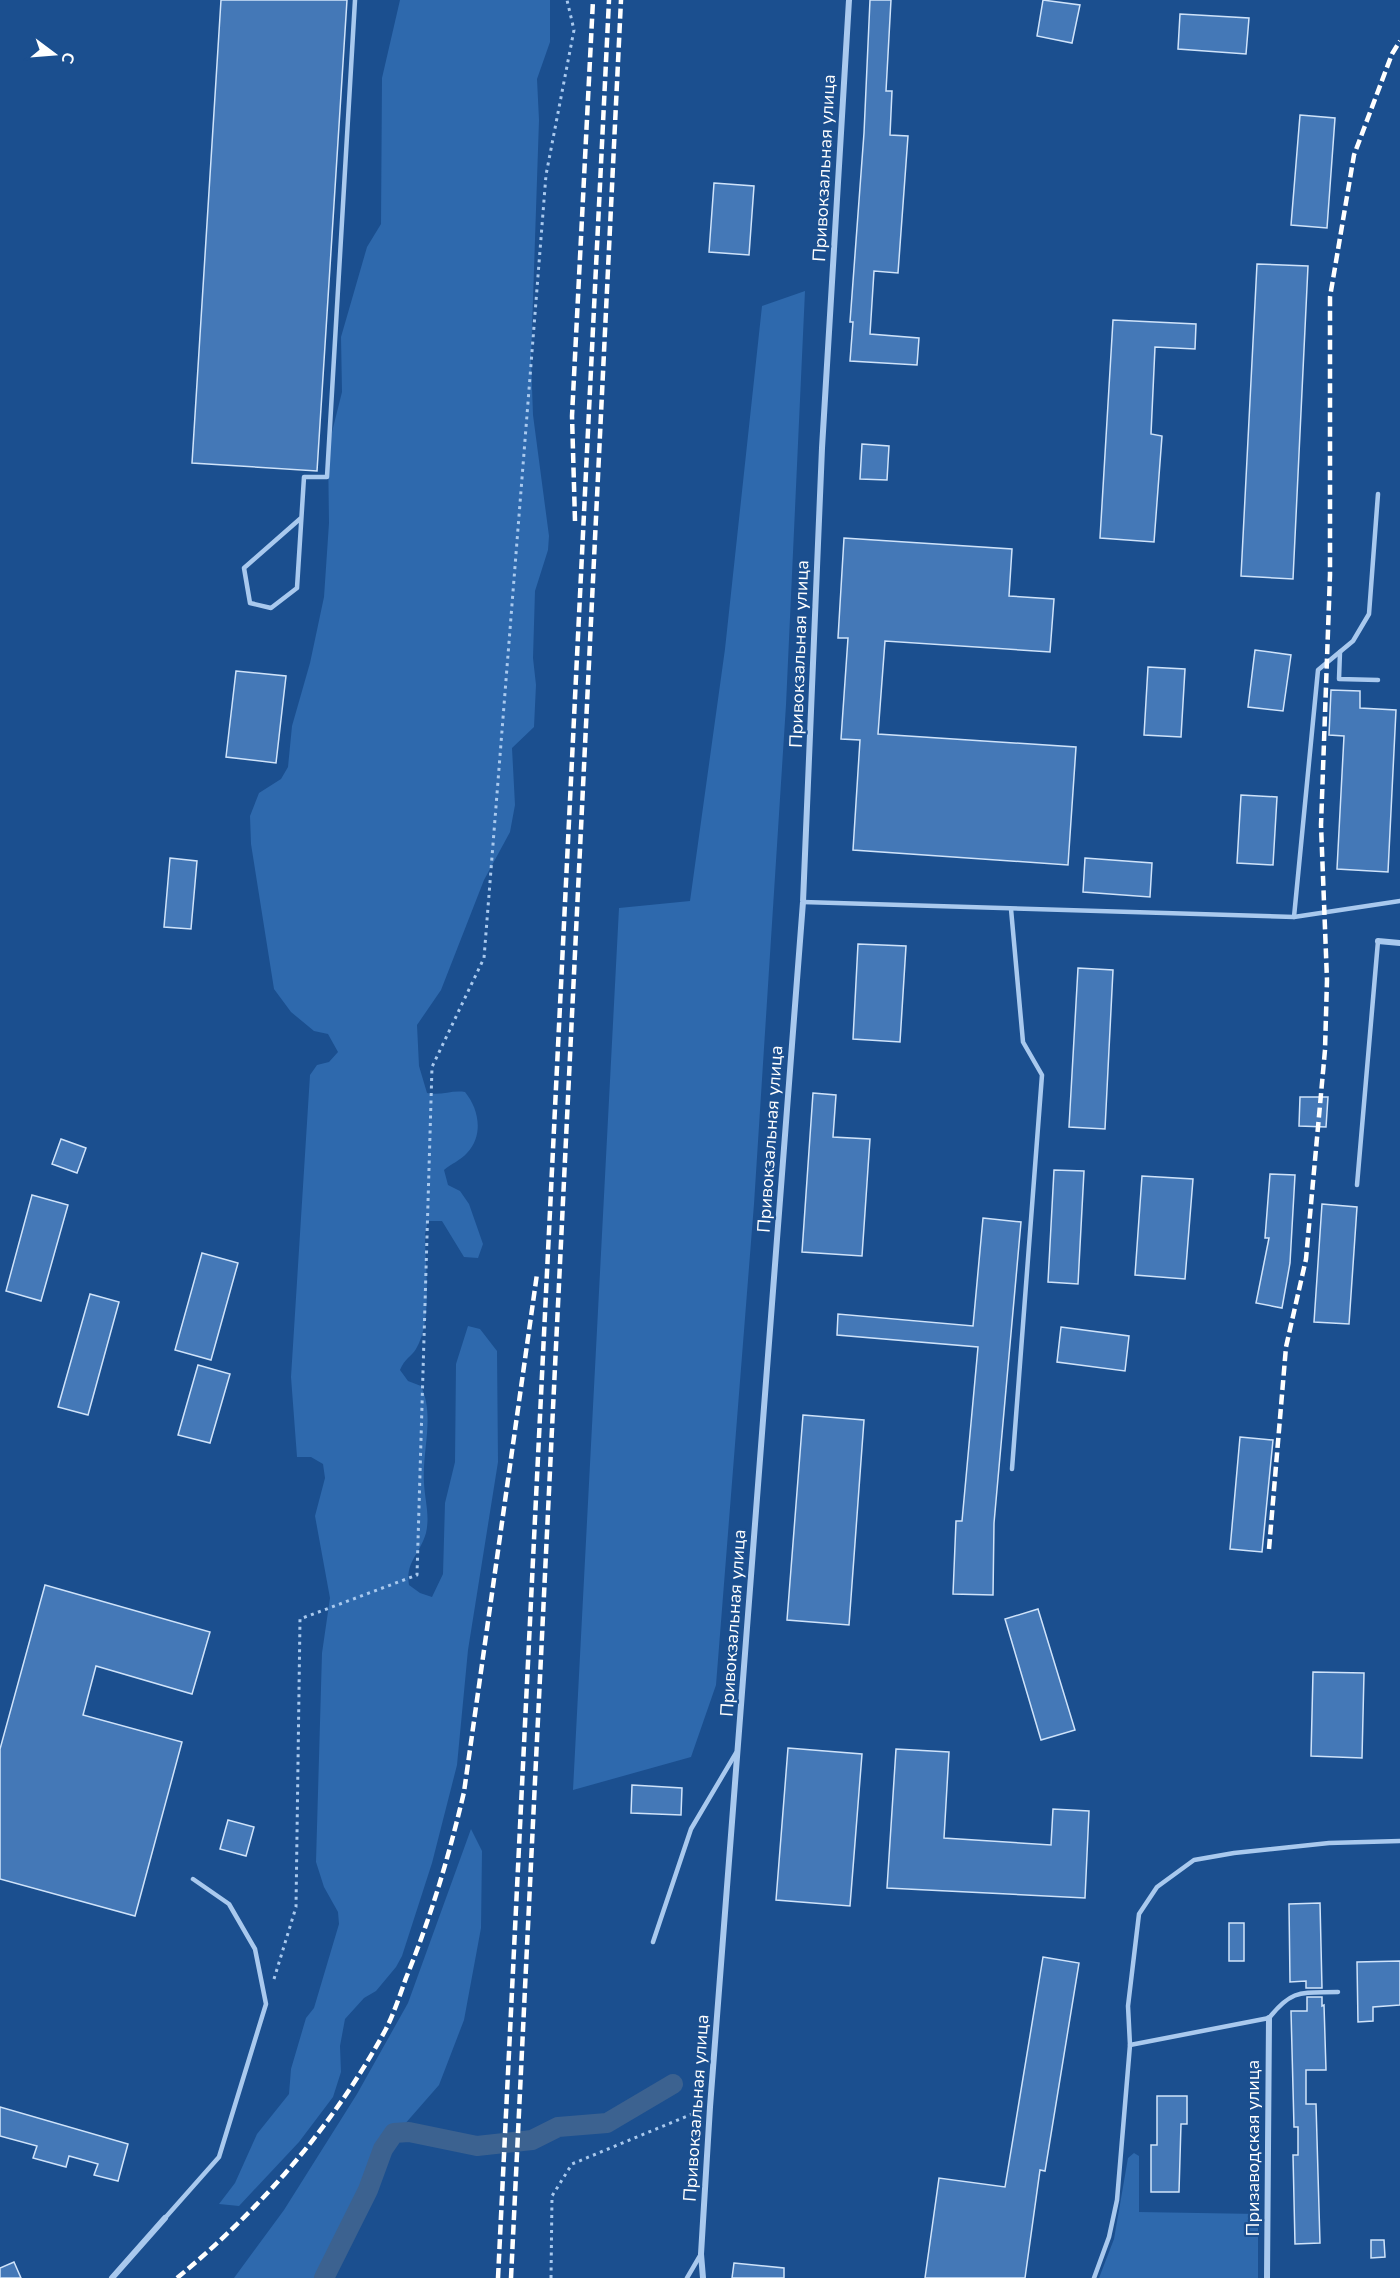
<svg xmlns="http://www.w3.org/2000/svg" width="1400" height="2278" viewBox="0 0 1400 2278" font-family="'Nunito Sans',sans-serif">
  <style>
    .green { fill: #2e69ad }
    .lines { fill: none; stroke-linecap: round; stroke-linejoin: round }
    .canal { stroke: #3c6290; stroke-width: 20 }
    .building { fill: #4478b7; stroke: #cfe3fa; stroke-width: 1.5 }
    .path { stroke: #a9c9ee; stroke-width: 3; stroke-dasharray: 3 4.5; stroke-linecap: butt }
    .service { stroke: #a9c9ee; stroke-width: 4.5 }
    .minor { stroke: #a9c9ee; stroke-width: 6 }
    .rail { stroke: #fff; stroke-width: 4.5; stroke-dasharray: 10 4.5; stroke-linecap: butt }
    .labels { text-anchor: middle; dominant-baseline: central; stroke-width: 4.5; stroke-linejoin: round; paint-order: stroke }
    .street-label { font-size: 18px; fill: #fff; stroke: #1b4f8f }
  </style>
  <rect width="100%" height="100%" fill="#1b4f8f"/>
  <g class="green">
    <path d="M400,0h150v42l-13,37 2,41 -8,239 2,56 16,121 -1,14 -13,41 -2,67 3,27 -2,42 -22,21 3,57 -5,27 -26,48 -43,110 -24,35 2,41 8,27c14,3 24,-3 38,-1 14,17 19,43 2,61 -6,7 -16,11 -23,17l4,15 12,6 9,13 14,40 -5,14 -14,-1 -22,-36h-14l-3,13c0,32 8,87 -9,115 -5,8 -11,9 -16,21l8,11 13,5c14,30 1,64 3,97 1,18 6,32 2,50 -6,21 -21,29 -17,52l11,8 12,4 11,-23 2,-71 10,-41 1,-98 12,-38 12,3 17,22 1,111 -30,188 -11,115 -25,98 -30,93 -6,11 -20,24 -12,7 -19,21 -5,27 1,26 -8,25 -34,45 -60,64 -20,-2 16,-21 22,-49 32,-40 2,-25 15,-51 8,-10 25,-84 -1,-12 -14,-25 -8,-25 6,-209 8,-55 -15,-82 10,-38 -2,-14 -12,-7h-14l-6,-80 19,-302 7,-10 12,-3 9,-10 -10,-18 -14,-3 -23,-19 -17,-23 -23,-145 -1,-28 9,-23 22,-14 7,-12 4,-41 18,-63 14,-66 5,-74 -1,-75 14,-56 -1,-55 26,-90 14,-23 1,-146z"/>
    <polygon points="805,291 786,705 754,1204 716,1685 691,1757 573,1790 619,908 690,901 725,649 762,306"/>
    <polygon points="471,1829 482,1851 481,1928 464,2020 439,2085 383,2149 368,2190 324,2278 234,2278 284,2210 357,2094 408,2003"/>
    <polygon points="1134,2153 1139,2156 1139,2212 1258,2214 1258,2278 1099,2278 1114,2239 1128,2158"/>
  </g>
  <g class="lines">
    <polyline class="canal" points="324,2278 368,2190 383,2149 394,2133 409,2132 477,2146 532,2140 558,2127 607,2123 673,2084"/>
  </g>
  <g class="building">
    <polygon points="221,0 347,0 317,471 192,463"/>
    <polygon points="870,0 891,0 886,91 892,91 890,135 908,136 898,273 874,271 870,334 919,338 917,365 850,361 853,322 850,322 864,133"/>
    <polygon points="1043,0 1080,5 1072,43 1037,36"/>
    <polygon points="1180,14 1249,18 1246,54 1178,49"/>
    <polygon points="1300,115 1335,118 1327,228 1291,225"/>
    <polygon points="714,183 754,186 749,255 709,252"/>
    <polygon points="1257,264 1308,266 1293,579 1241,576"/>
    <polygon points="1113,320 1196,324 1195,349 1155,347 1151,434 1162,436 1154,542 1100,538"/>
    <polygon points="862,444 889,446 887,480 860,479"/>
    <polygon points="844,538 1012,549 1009,596 1054,599 1050,652 885,641 878,734 1076,747 1068,865 853,850 860,740 841,739 848,638 838,638"/>
    <polygon points="1255,650 1291,655 1283,711 1248,707"/>
    <polygon points="1148,667 1185,669 1181,737 1144,735"/>
    <polygon points="236,671 286,676 276,763 226,757"/>
    <polygon points="1331,690 1360,691 1360,708 1396,710 1388,872 1337,869 1344,736 1329,735"/>
    <polygon points="1241,795 1277,797 1273,865 1237,863"/>
    <polygon points="170,858 197,861 191,929 164,927"/>
    <polygon points="1085,858 1152,863 1150,897 1083,892"/>
    <polygon points="858,944 906,946 900,1042 853,1039"/>
    <polygon points="1078,968 1113,970 1105,1129 1069,1127"/>
    <polygon points="813,1093 836,1095 833,1137 870,1139 862,1256 802,1252"/>
    <polygon points="1300,1097 1328,1097 1326,1127 1299,1126"/>
    <polygon points="61,1139 86,1148 77,1173 52,1164"/>
    <polygon points="1054,1170 1084,1171 1078,1284 1048,1282"/>
    <polygon points="1270,1174 1295,1175 1290,1263 1282,1308 1256,1303 1269,1238 1265,1238"/>
    <polygon points="1142,1176 1193,1179 1185,1279 1135,1275"/>
    <polygon points="32,1195 68,1205 41,1301 6,1291"/>
    <polygon points="1322,1204 1357,1207 1349,1324 1314,1322"/>
    <polygon points="983,1218 1021,1222 994,1523 993,1595 953,1594 956,1521 962,1521 978,1347 837,1335 838,1314 973,1326"/>
    <polygon points="202,1253 238,1263 211,1360 175,1350"/>
    <polygon points="90,1294 119,1302 88,1415 58,1407"/>
    <polygon points="1061,1327 1129,1336 1125,1371 1057,1362"/>
    <polygon points="198,1365 230,1374 210,1443 178,1435"/>
    <polygon points="803,1415 864,1420 849,1625 787,1620"/>
    <polygon points="1240,1437 1273,1440 1262,1552 1230,1549"/>
    <polygon points="45,1585 210,1632 192,1694 96,1666 83,1715 182,1742 135,1916 0,1879 0,1749"/>
    <polygon points="1038,1609 1075,1730 1041,1740 1005,1619"/>
    <polygon points="1313,1672 1364,1673 1362,1758 1311,1756"/>
    <polygon points="788,1748 862,1754 850,1906 776,1900"/>
    <polygon points="896,1749 949,1752 944,1838 1051,1845 1053,1809 1089,1811 1085,1898 887,1888"/>
    <polygon points="632,1785 682,1788 681,1815 631,1813"/>
    <polygon points="228,1820 254,1827 246,1856 220,1849"/>
    <polygon points="1320,1903 1322,1988 1306,1988 1306,1981 1290,1982 1289,1904"/>
    <rect x="1229" y="1923" width="15" height="38"/>
    <polygon points="1043,1957 1079,1963 1045,2171 1040,2170 1025,2278 925,2278 939,2178 1005,2187"/>
    <polygon points="1400,1961 1400,2005 1373,2007 1373,2021 1358,2022 1357,1962"/>
    <polygon points="1307,1997 1322,1997 1322,2006 1324,2005 1326,2070 1306,2070 1306,2104 1316,2104 1320,2243 1295,2244 1293,2155 1298,2155 1298,2127 1294,2127 1291,2011 1307,2011"/>
    <polygon points="1157,2096 1187,2096 1187,2124 1181,2124 1179,2192 1151,2192 1151,2145 1157,2145"/>
    <polygon points="0,2107 128,2144 118,2181 94,2175 98,2164 69,2156 66,2167 33,2158 37,2146 0,2136"/>
    <polygon points="1371,2240 1384,2240 1385,2257 1371,2258"/>
    <polygon points="14,2262 21,2278 0,2278 0,2268"/>
    <polygon points="734,2263 784,2268 784,2278 732,2278"/>
  </g>
  <g class="lines">
    <g class="path">
      <polyline points="274,1979 296,1907 300,1619 417,1575 432,1067 484,958 546,175 574,30 567,0"/>
      <polyline points="551,2278 552,2196 572,2164 697,2112"/>
    </g>
    <g class="service">
      <polyline points="301,518 244,568 250,603 271,608 297,588 304,477 327,477 355,0"/>
      <polyline points="1340,652 1339,679 1378,680"/>
      <polyline points="803,902 1294,917 1318,670 1353,641 1369,614 1378,494"/>
      <polyline points="1011,909 1023,1042 1042,1075 1012,1469"/>
      <polyline points="1294,917 1400,901"/>
      <polyline points="1357,1185 1378,941"/>
      <polyline points="653,1942 691,1829 736,1753"/>
      <path d="M1130,2045l139,-27c24,-30 33,-25 69,-26"/>
      <polyline points="165,2218 219,2157 266,2004 255,1949 229,1904 193,1879"/>
      <polyline points="687,2278 701,2254"/>
      <polyline points="1094,2278 1109,2237 1117,2200 1130,2045 1128,2006 1139,1914 1157,1887 1194,1860 1234,1853 1329,1843 1400,1841"/>
    </g>
    <g class="minor">
      <polyline points="1378,941 1400,943"/>
      <polyline points="112,2278 165,2218"/>
      <polyline points="703,2278 701,2254 710,2107 803,902 822,448 849,0"/>
      <polyline points="1267,2278 1269,2018"/>
    </g>
    <g class="rail">
      <polyline points="575,521 572,416 593,0"/>
      <polyline points="1269,1549 1286,1347 1306,1259 1325,1050 1327,980 1321,825 1330,575 1330,297 1354,155 1392,54 1400,41"/>
      <path d="M177,2278c84,-69 157,-153 209,-249 8,-16 14,-34 20,-51 25,-61 43,-122 58,-186l73,-518"/>
      <polyline points="498,2278 609,0"/>
      <polyline points="511,2278 621,0"/>
    </g>
  </g>
  <g class="labels">
    <g class="street-label">
      <text transform="translate(824 168) rotate(-87)">Привокзальная улица</text>
      <text transform="translate(799 654) rotate(-88)">Привокзальная улица</text>
      <text transform="translate(770 1139) rotate(-86)">Привокзальная улица</text>
      <text transform="translate(733 1623) rotate(-86)">Привокзальная улица</text>
      <text transform="translate(696 2108) rotate(-86)">Привокзальная улица</text>
      <text transform="translate(1253 2148) rotate(-90)">Призаводская улица</text>
    </g>
  </g>
  <g transform="translate(54 54) rotate(106)" stroke="#1b4f8f" stroke-width="4.5" paint-order="stroke">
  <path d="M0-4.5L10 22L0 15L-10 22Z" fill="#ffffff"/>
  <text y="-9" font-size="16" font-weight="bold" text-anchor="middle" fill="#ffffff">С</text>
  </g>
</svg>
